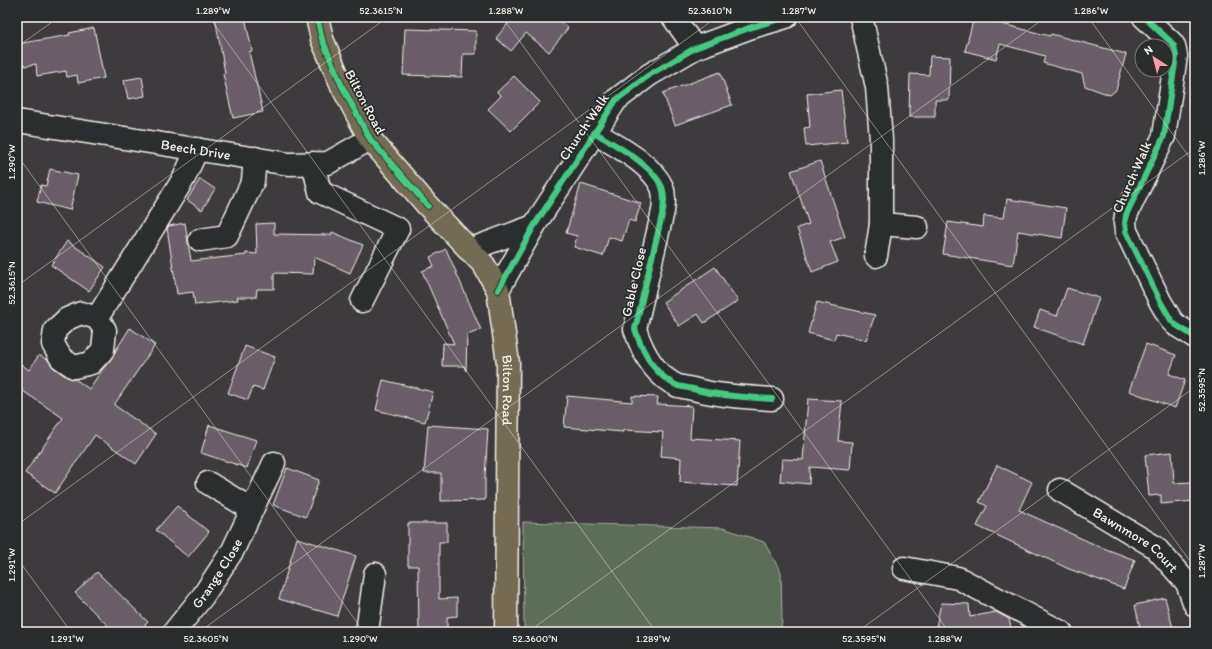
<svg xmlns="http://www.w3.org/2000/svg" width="1212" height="649" viewBox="0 0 1212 649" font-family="Itim,sans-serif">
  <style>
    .green { fill: #5b6d58; stroke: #a8afa0 }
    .building { fill: #6b5c68; stroke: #f4f1e8 }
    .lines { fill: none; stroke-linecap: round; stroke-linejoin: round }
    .minor-casing { stroke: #f4f1e8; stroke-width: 25 }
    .major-casing { stroke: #f4f1e8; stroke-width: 25 }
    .minor { stroke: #2a2d2e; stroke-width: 22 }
    .major { stroke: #756b52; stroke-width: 22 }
    .cycleway-casing { stroke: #2a2d2e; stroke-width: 8 }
    .cycleway { stroke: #46c982; stroke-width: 6 }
    .ticks { fill: none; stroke: #f4f1e8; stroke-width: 1; stroke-opacity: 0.45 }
    .labels { text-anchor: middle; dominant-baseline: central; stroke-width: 3.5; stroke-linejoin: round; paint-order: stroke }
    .street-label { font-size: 14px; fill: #f4f1e8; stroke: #2a2d2e }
    .neatline { fill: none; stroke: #f4f1e8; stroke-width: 1.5 }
    .ticks-label { font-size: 10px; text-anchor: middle; fill: #f4f1e8 }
  </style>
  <rect width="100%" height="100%" fill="#3e3b3f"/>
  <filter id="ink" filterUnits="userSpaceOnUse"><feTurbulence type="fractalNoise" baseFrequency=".025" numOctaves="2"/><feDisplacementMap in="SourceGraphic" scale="8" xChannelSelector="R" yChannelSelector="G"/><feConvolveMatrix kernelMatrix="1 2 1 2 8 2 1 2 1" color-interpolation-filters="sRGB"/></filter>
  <g filter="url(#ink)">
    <polygon class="green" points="523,522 723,528 764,542 781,572 782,622 780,632 524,632"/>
    <g class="building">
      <polygon points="215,17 245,17 252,51 249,52 263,112 233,118 223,74 225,73"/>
      <polygon points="506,17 554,17 568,28 549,52 526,33 511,51 496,38 511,20"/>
      <polygon points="974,17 1050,36 1051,34 1126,54 1116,90 1110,95 1085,86 1082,74 1043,63 1045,56 1000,44 996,59 965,51"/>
      <polygon points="94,28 104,78 78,83 77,75 67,77 66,71 37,76 36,64 25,66 24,64 17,65 17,44 70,35 69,33"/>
      <polygon points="405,29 476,31 476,54 463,54 462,77 403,75"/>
      <polygon points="930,56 950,57 949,100 935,100 935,117 909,117 910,74 929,75"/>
      <polygon points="720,72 732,105 675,125 663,93"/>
      <polygon points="514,76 540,102 511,131 488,109 501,96 497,92"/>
      <polygon points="142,77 145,96 128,99 124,80"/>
      <polygon points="841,90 847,142 806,146 804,128 810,127 807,94"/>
      <polygon points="820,161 845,237 830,242 838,262 812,272 797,228 809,224 791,171"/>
      <polygon points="50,169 78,175 70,210 37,202 41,185 46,186"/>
      <polygon points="200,179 215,189 202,210 187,200"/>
      <polygon points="581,184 641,203 635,222 629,220 622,241 609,237 603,256 574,247 577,236 566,233"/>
      <polygon points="1007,199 1066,208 1062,238 1018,231 1013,265 943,254 948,222 983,227 984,216 1004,218"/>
      <polygon points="185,223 191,261 246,255 246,253 257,254 256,224 274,223 274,234 331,235 332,232 363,245 350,273 314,257 313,274 274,273 274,289 257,289 256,297 237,297 238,300 195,305 193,292 177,294 167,228 169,226"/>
      <polygon points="67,241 105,267 89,291 51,265"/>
      <polygon points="446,249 481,330 467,335 466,371 464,366 442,366 443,343 454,344 422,271 434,266 430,257"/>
      <polygon points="715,267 738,301 704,323 698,314 679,326 663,302"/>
      <polygon points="1067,288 1099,298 1083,344 1034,327 1040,310 1057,316"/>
      <polygon points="817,302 875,315 866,340 836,333 834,340 808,333"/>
      <polygon points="130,328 155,345 114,405 156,434 136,464 95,435 55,493 25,473 63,418 17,387 17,361 29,370 39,355 49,361 54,368 67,377 75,379 89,389 102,370 112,358 116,350"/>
      <polygon points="1146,344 1176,355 1169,374 1185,380 1175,408 1129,391"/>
      <polygon points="245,346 275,357 263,390 253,387 248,400 228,393"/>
      <polygon points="383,380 433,392 425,422 376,410"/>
      <polygon points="567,396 632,402 632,396 658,397 657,404 692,406 690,438 740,441 737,486 680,482 681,458 661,456 663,432 623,430 623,432 564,427"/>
      <polygon points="808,399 842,401 838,441 852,442 850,470 810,467 809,484 780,481 782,459 803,460"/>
      <polygon points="209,425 256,440 247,468 201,453"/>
      <polygon points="428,425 488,429 485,477 485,500 441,501 441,473 424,473"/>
      <polygon points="1172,452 1174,483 1192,482 1194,501 1161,504 1161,495 1149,496 1145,455"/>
      <polygon points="997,465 1032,482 1019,510 1098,546 1135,560 1124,589 1069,569 977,526 987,506 979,502"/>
      <polygon points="287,468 319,480 306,517 273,505"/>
      <polygon points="177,506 209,532 188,557 156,530"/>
      <polygon points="408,523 447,523 447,542 439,542 439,599 457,598 457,616 447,617 447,632 419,632 418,566 408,566"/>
      <polygon points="297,538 356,556 337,616 279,599"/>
      <polygon points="97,572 148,622 138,632 114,632 75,593"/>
      <polygon points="1165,598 1174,632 1141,632 1135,605"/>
      <polygon points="941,603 969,604 970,617 996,612 1009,619 1012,632 935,632"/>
    </g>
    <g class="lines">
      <defs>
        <g id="minor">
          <polyline points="673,17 695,48"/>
          <polyline points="861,17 877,87 881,140 881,224 876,256"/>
          <polyline points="1144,17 1171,42 1174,46 1176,56 1164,136 1126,215 1125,223 1126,231 1160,301 1171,320 1176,325 1195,337"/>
          <path id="s1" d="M17,121l272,43 39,-1 42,-24"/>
          <path d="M594,132c22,14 57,31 68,55 3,8 2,16 1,24l-28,118c7,22 20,47 43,57 5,1 10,2 15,3 26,7 52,8 79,10"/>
          <polyline points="313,163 320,192 398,229 362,301"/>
          <polyline points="881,224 917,227"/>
          <polyline points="200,240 227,236 253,181 255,158"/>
          <polyline points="469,250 534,226"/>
          <polyline points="498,290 534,226 616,100 649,75 695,48 749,28 786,17"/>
          <polyline points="97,318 81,313 67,319 55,330 53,344 61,358 74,367 91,363 103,350 105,330 97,318 184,178 197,149"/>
          <polyline points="208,483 251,509"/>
          <path id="s2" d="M1060,490l95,57 32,36 8,22"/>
          <polyline points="904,568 958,578 1061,632"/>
          <path id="s3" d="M174,632l29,-36 30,-46 41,-87"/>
          <polyline points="367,632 375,574"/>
        </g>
        <g id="major">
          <path id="s4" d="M317,17l5,22 20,47 28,53 58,67 56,59 14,25 10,73 -2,269"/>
        </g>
      </defs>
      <use href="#minor" class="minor-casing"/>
      <use href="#major" class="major-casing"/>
      <use href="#minor" class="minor"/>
      <use href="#major" class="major"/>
      <defs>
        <g id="cycleway">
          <polyline points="317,17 322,39 342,86 370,139 428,206"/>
          <polyline points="1144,17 1171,42 1174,46 1176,56 1164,136 1126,215 1125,223 1126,231 1160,301 1171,320 1176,325 1195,337"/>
          <path d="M594,132c22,14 57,31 68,55 3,8 2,16 1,24l-28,118c7,22 20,47 43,57 5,1 10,2 15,3 26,7 52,8 79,10"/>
          <polyline points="498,290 534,226 616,100 649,75 695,48 749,28 786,17"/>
        </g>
      </defs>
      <use href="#cycleway" class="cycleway-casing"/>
      <use href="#cycleway" class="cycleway"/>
    </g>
  </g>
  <path class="ticks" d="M209,17l447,615M502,17l447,615M795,17l400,551M1088,17l107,148M17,47l42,-30M17,155l347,477M17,286l371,-269M17,525l700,-508M17,558l54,74M199,632l847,-615M528,632l667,-484M857,632l338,-245M1186,632l9,-6"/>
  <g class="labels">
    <g class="street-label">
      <text transform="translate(365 102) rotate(62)">Bilton Road</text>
      <text transform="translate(584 127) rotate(-56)">Church Walk</text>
      <text stroke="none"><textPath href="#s1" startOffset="181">Beech Drive</textPath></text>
      <text transform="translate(1132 177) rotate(-66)">Church Walk</text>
      <text transform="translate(634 282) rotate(-77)">Gable Close</text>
      <text stroke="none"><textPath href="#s4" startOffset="433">Bilton Road</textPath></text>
      <text stroke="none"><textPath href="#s2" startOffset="91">Bawnmore Court</textPath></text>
      <text stroke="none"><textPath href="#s3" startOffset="73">Grange Close</textPath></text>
    </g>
  </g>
  <rect width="1212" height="649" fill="none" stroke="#2a2d2e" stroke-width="44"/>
  <g transform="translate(1154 58) rotate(324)"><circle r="19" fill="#2a2d2e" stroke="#7b7b78"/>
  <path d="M0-3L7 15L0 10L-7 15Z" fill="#ff9aa2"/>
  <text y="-6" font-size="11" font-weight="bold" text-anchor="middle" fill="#f4f1e8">N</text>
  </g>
  <rect x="22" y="22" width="1168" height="605" class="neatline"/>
  <g class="ticks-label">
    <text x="213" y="14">1.289°W</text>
    <text x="381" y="14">52.3615°N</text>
    <text x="506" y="14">1.288°W</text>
    <text x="710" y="14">52.3610°N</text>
    <text x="799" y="14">1.287°W</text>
    <text x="1091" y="14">1.286°W</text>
    <text transform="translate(1201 158) rotate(-90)" y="4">1.286°W</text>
    <text transform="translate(11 162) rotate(-90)" y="4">1.290°W</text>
    <text transform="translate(11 283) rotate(-90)" y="4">52.3615°N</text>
    <text transform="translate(1201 390) rotate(-90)" y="4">52.3595°N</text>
    <text transform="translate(1201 561) rotate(-90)" y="4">1.287°W</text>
    <text transform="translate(11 565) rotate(-90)" y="4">1.291°W</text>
    <text x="67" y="642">1.291°W</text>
    <text x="206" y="642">52.3605°N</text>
    <text x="360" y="642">1.290°W</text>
    <text x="535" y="642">52.3600°N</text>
    <text x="653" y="642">1.289°W</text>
    <text x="864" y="642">52.3595°N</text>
    <text x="945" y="642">1.288°W</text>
  </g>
</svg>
